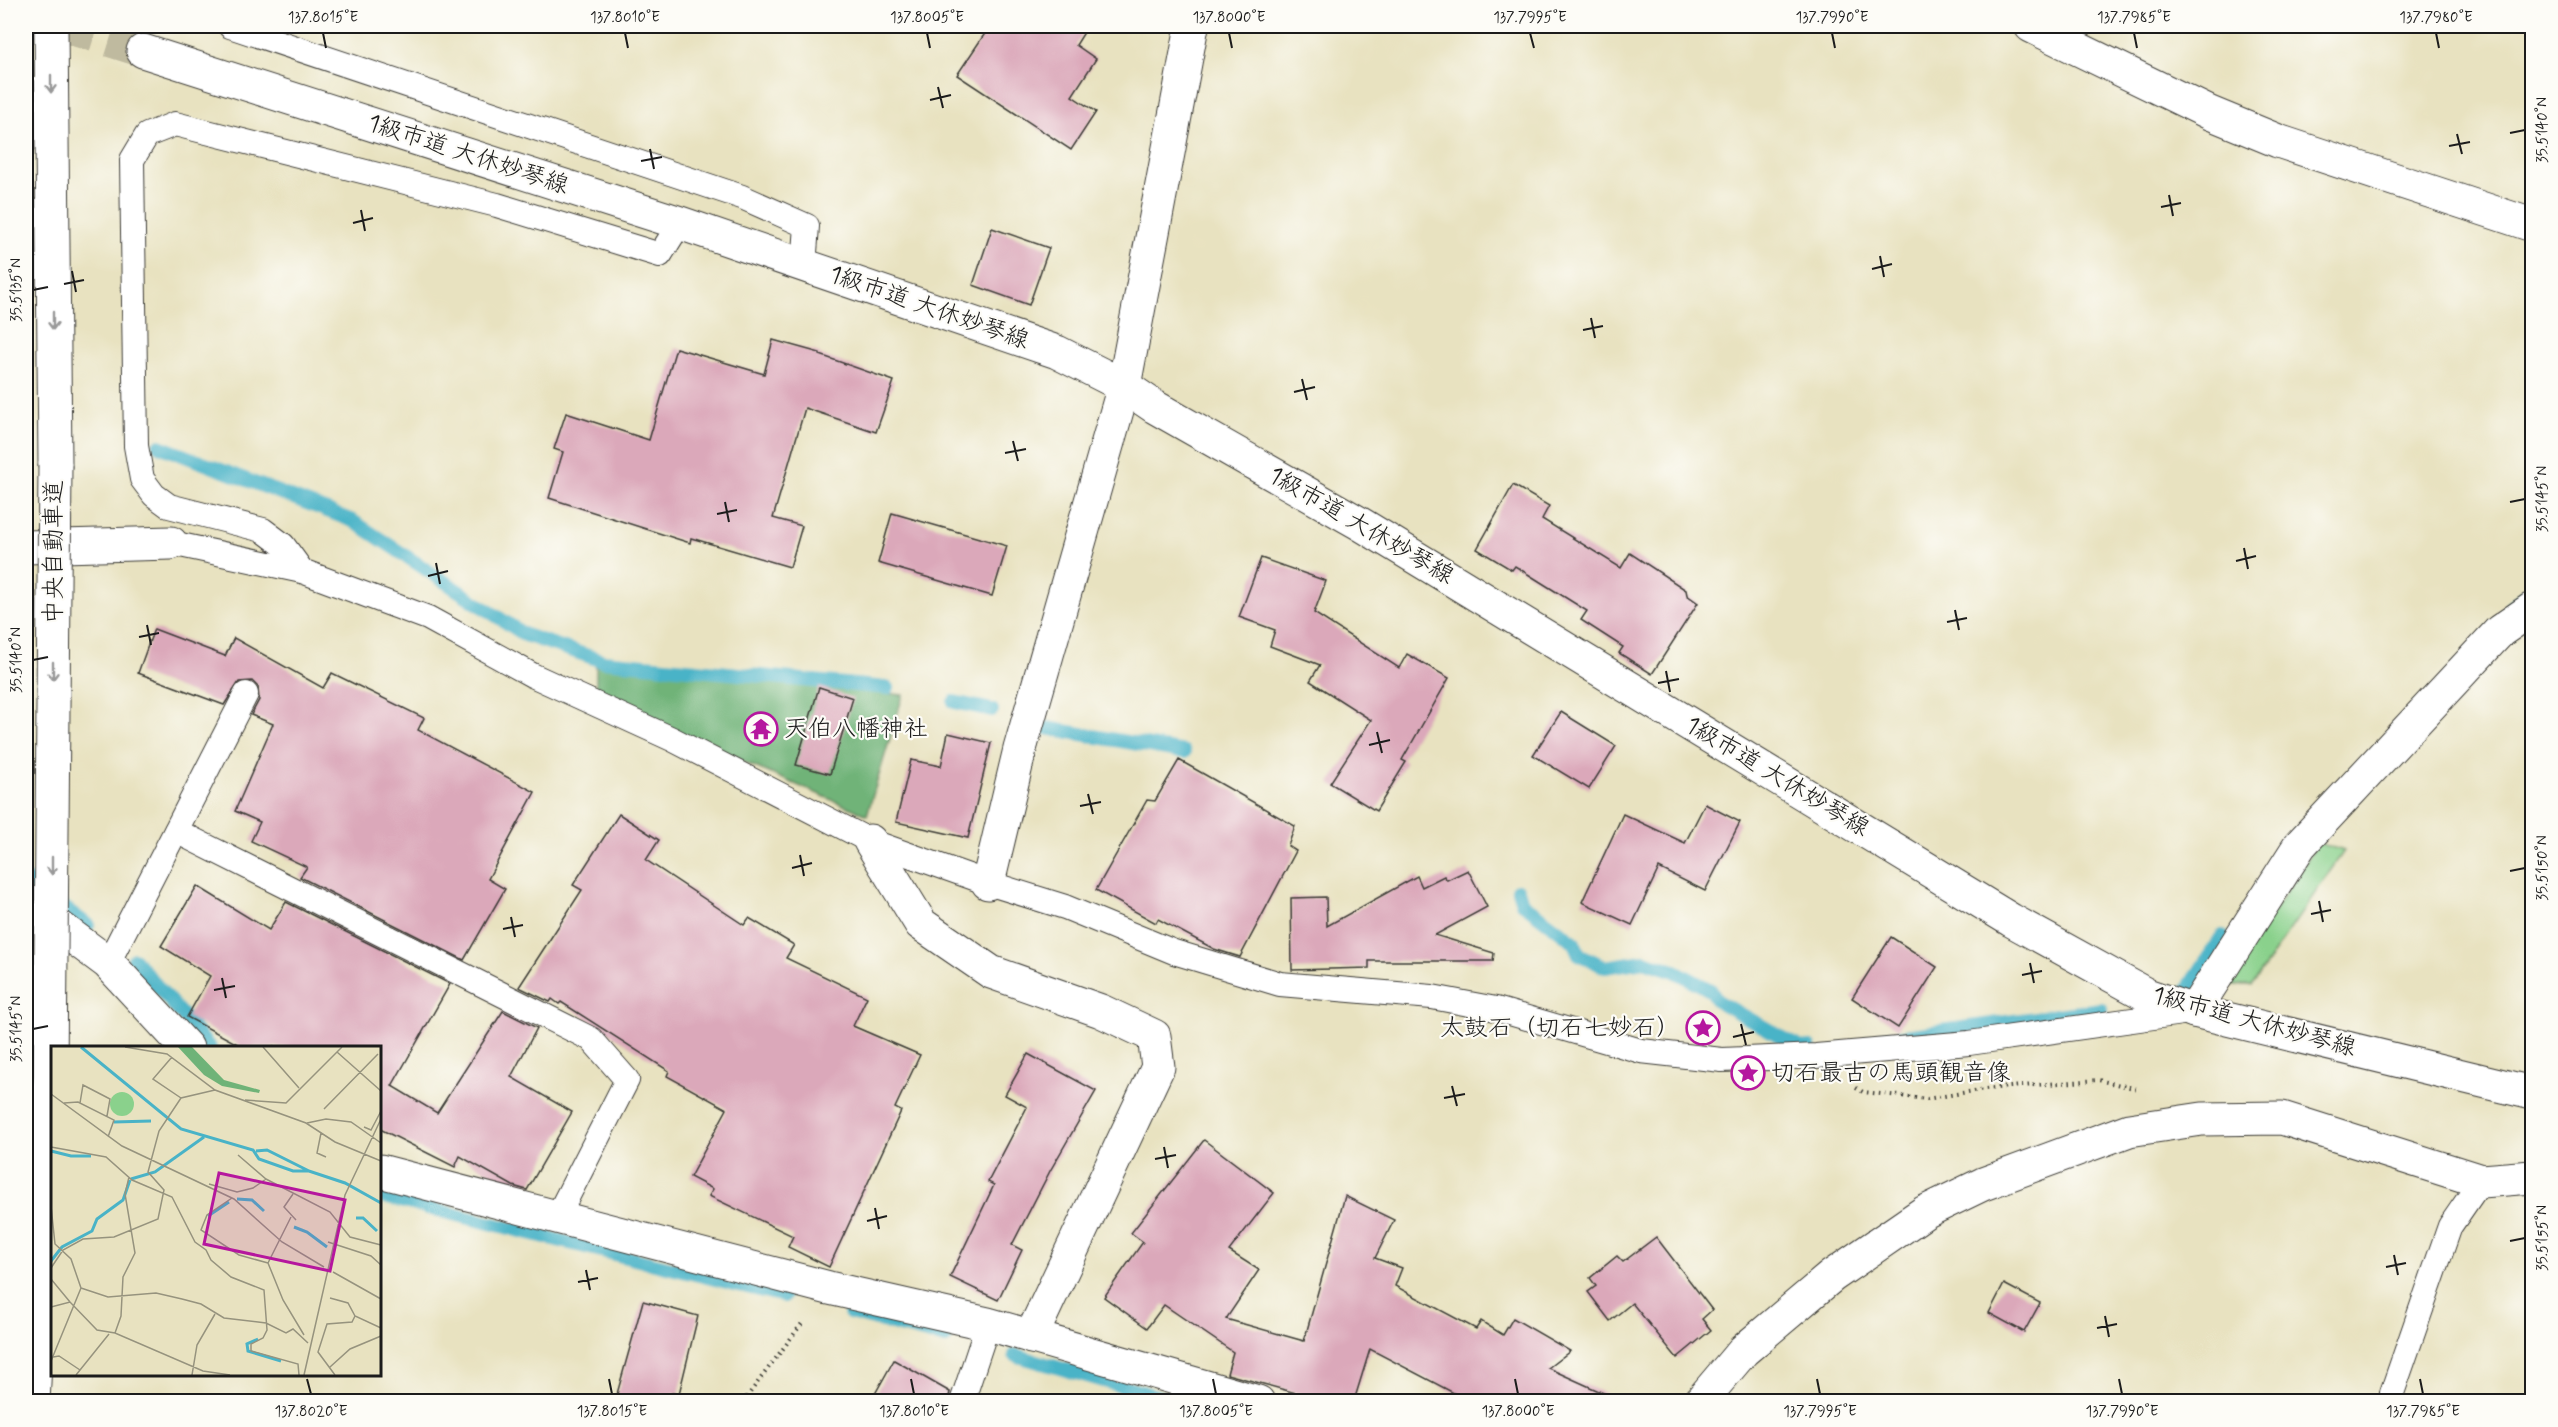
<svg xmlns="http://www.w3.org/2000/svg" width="2558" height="1427" viewBox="0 0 2558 1427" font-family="Mynerve,'Klee One',sans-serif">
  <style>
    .green { fill: #8ad18c; stroke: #537654; stroke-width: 1.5 }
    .forest { fill: #6fb378; stroke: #46684a; stroke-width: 1.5 }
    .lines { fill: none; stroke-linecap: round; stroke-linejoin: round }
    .stream { stroke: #49b3c7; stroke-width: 14 }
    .building { fill: #dba8ba }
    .minor-tunnel { stroke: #bfba9f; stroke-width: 33; stroke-dasharray: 33 16; stroke-linecap: butt }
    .service-casing { stroke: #3b3a35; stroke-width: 26 }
    .minor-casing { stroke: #3b3a35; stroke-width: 35 }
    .motorway-casing { stroke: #3b3a35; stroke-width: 35 }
    .path { stroke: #3b3a35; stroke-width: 4; stroke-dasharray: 1.5 4.5; stroke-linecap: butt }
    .service { stroke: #fff; stroke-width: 24 }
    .minor { stroke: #fff; stroke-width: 33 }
    .motorway { stroke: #fff; stroke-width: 33 }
    .motorway-bridge-casing { stroke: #3b3a35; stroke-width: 35; stroke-linecap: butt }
    .motorway-bridge { stroke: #fff; stroke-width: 33 }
    .oneway { stroke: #999 }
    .ticks { fill: none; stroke: #1c1c1c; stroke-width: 2 }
    .labels { text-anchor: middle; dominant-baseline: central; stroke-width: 4.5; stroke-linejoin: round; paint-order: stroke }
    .street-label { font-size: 24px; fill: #1c1c1c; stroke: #fdfcf7 }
    .poi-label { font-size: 24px; fill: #1c1c1c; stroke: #fdfcf7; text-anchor: start }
    .inset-river { fill: none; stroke: #49b3c7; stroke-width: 3 }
    .inset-road { fill: none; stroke: #96937e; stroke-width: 1.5 }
    .view { fill: #b5179e; fill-opacity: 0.15; stroke: #b5179e; stroke-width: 3 }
    .inset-edge { fill: none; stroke: #1c1c1c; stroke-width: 3 }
    .neatline { fill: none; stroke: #1c1c1c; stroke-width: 2 }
    .ticks-label { font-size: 15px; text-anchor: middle; fill: #1c1c1c }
  </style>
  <rect width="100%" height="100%" fill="#fdfcf7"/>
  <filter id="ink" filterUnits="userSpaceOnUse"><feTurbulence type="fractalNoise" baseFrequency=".0167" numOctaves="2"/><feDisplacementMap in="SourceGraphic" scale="12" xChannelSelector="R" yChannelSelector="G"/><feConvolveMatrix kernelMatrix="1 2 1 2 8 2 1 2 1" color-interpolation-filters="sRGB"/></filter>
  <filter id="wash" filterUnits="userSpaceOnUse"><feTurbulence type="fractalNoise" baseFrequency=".008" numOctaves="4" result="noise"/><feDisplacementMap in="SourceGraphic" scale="24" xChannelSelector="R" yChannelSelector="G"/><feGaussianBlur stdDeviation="1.35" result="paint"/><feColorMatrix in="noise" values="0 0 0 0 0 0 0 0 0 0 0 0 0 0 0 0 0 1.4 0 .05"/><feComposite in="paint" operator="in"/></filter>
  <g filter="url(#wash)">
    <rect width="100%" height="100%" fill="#e8e2c0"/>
    <polygon class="green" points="2318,843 2344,851 2252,985 2226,985"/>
    <polygon class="forest" points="596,662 903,695 867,815 596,699"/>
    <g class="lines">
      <g class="stream">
        <polyline points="159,446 353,521 525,635 603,661 887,688"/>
        <polyline points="2511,608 2532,590"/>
        <polyline points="954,702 992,710"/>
        <polyline points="1047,728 1184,752"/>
        <polyline points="26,879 88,925"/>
        <polyline points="1518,890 1522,903 1573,941 1579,954 1605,967 1644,961 1675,971 1712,991 1716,1000 1801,1048 1810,1047"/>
        <polyline points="134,959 210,1048"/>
        <polyline points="2186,992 2222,936"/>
        <polyline points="1883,1039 2101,1009"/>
        <polyline points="380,1196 784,1296"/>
        <polyline points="850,1313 946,1338"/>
        <polyline points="1015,1355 1176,1402"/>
      </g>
    </g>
    <g id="blocks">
      <g class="building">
        <polygon points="990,26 1088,26 1076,45 1096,59 1072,96 1096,112 1071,150 957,75"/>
        <polygon points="992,228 1049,248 1029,305 973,285"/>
        <polygon points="773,340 820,353 820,355 894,381 876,432 805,408 773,518 802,526 790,567 691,538 690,543 549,498 563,452 554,449 566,413 649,440 676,348 764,374"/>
        <polygon points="1513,485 1549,506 1542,519 1621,568 1630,553 1686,590 1687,595 1698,603 1652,674 1619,653 1623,647 1581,620 1587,611 1515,566 1512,570 1477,549"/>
        <polygon points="892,513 1007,546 992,596 878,563"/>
        <polygon points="1261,558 1326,581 1314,613 1399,668 1407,654 1449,678 1402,760 1406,762 1376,811 1330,783 1371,720 1310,681 1320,665 1270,646 1275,630 1239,617"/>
        <polygon points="154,629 225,656 234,638 323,688 332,673 424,718 418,730 535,792 488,879 505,889 464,960 300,877 307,867 251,841 260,822 235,811 273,724 251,715 259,700 258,687 252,681 239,682 224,705 138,673"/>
        <polygon points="819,687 853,698 830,774 796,765"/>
        <polygon points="1561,712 1616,746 1589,789 1533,755"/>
        <polygon points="948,733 991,743 968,838 896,822 911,760 941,766"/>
        <polygon points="1179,760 1295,826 1288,846 1296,851 1240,957 1214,949 1158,919 1156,923 1096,890 1147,800 1155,801"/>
        <polygon points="1705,804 1740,822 1705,891 1659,868 1632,925 1582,902 1623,814 1685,843"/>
        <polygon points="619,814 659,840 646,860 744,925 749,918 794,945 786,958 867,997 853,1026 920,1055 895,1108 901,1111 829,1267 788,1247 793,1236 709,1196 713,1189 690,1177 727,1109 667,1076 669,1071 561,1002 559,1004 552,999 550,1002 519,987 582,890 573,885"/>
        <polygon points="1468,870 1487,907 1435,935 1494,953 1493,961 1369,961 1369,968 1292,970 1291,898 1326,897 1327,926 1417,876 1422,887 1444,876 1447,880"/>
        <polygon points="197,886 269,930 286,902 450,984 392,1086 437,1113 503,1011 537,1028 511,1077 572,1112 527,1190 513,1186 460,1156 455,1167 380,1129 380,1047 243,1047 187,1017 210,976 161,946"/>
        <polygon points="1891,937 1937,967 1898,1028 1852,998"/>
        <polygon points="1028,1054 1096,1091 1050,1171 1012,1245 1022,1250 998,1300 950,1277 994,1185 988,1182 1027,1107 1005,1095"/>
        <polygon points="1204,1140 1274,1193 1229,1251 1259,1270 1226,1319 1304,1341 1345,1196 1394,1220 1375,1258 1402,1268 1395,1286 1476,1329 1481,1321 1503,1335 1513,1318 1570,1351 1548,1368 1621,1401 1469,1401 1370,1349 1354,1401 1325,1401 1227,1374 1233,1352 1164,1305 1147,1328 1104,1297 1143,1242 1131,1233"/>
        <polygon points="1656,1237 1712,1310 1702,1319 1711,1330 1677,1358 1632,1303 1610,1321 1588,1292 1596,1286 1590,1278 1617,1256 1623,1262"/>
        <polygon points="2004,1284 2040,1303 2024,1332 1989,1313"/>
        <polygon points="643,1301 698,1316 679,1394 672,1393 670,1401 615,1401"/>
        <polygon points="894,1360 950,1392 948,1401 871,1401"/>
      </g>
    </g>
  </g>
  <g filter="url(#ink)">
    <use href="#blocks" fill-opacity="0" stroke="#3b3a35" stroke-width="1.5"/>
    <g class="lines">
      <polyline class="minor-tunnel" points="63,26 143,51"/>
      <defs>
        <g id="service">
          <polyline points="230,26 742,197 807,226 804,266"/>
          <polyline points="171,543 302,571 428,618 532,675 672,739 870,841 988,883 1065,907 1174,952 1280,984 1432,997 1496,1009 1641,1051 1722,1060 1816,1056 1969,1043 2189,1012"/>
          <polyline points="302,571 283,545 263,530 169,506 154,495 142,479 136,446 132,160 147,135 175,124 497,205 660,255 680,223"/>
          <polyline points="176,831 591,1039 627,1080 557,1217"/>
          <polyline points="108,963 246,694"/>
          <polyline points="2392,1393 2450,1226 2481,1181"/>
          <polyline points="962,1402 988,1324"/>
        </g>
        <g id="minor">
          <polyline points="2031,26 2210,113 2278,141 2532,225"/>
          <polyline points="143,51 680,223 1057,352 1124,386 1155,407 1359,523 2011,920 2147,995 2194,1011 2532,1093"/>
          <polyline points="26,547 171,543"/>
          <polyline points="870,841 921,924 991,972 1101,1011 1154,1036 1158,1067 1031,1337"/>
          <polyline points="988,883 1020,749 1124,386 1192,26"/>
          <polyline points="26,902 108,963 187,1048"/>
          <polyline points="2194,1011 2300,845 2500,631 2532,609"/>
          <polyline points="380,1171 829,1288 988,1324 1258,1402"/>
          <polyline points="1700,1402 1743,1351 1832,1276 1925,1212 1983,1184 2129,1130 2202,1119 2282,1118 2481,1181 2532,1177"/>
        </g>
        <polyline id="motorway" points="51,26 55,465"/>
      </defs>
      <use href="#service" class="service-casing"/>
      <use href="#minor" class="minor-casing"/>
      <use href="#motorway" class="motorway-casing"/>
      <g class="path">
        <polyline points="1856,1088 1863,1092 1927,1099 1985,1089 2098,1080 2138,1089"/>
        <polyline points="743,1402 803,1322"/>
      </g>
      <use href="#service" class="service"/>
      <use href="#minor" class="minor"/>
      <use href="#motorway" class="motorway"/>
      <defs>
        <polyline id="motorway-bridge" points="33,1402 50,1076 55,465"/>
      </defs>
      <use href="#motorway-bridge" class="motorway-bridge-casing"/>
      <use href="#motorway-bridge" class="motorway-bridge"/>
    </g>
    <defs><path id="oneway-shaft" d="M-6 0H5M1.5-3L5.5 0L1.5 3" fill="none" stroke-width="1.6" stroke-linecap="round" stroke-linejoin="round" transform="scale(1.5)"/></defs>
    <g class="oneway">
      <use href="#oneway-shaft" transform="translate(51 84) rotate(90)"/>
      <use href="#oneway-shaft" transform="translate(53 321) rotate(90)"/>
      <use href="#oneway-shaft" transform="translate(53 671) rotate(90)"/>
      <use href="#oneway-shaft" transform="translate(52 866) rotate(90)"/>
    </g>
  </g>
  <path class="ticks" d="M323,33l3,15M625,33l3,15M927,33l3,15M1229,33l3,15M1530,33l4,15M1832,33l3,15M2134,33l3,15M2436,33l3,15M938,87l5,21M930,100l21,-5M2510,133l15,-3M2457,134l5,20M2449,146l21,-4M650,149l4,20M641,161l21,-4M2169,195l4,21M2161,207l20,-4M361,210l4,21M353,223l20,-5M1880,256l4,21M1872,269l20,-5M72,271l4,21M64,284l20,-4M33,290l15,-3M1591,318l4,20M1583,330l20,-4M1302,379l5,21M1294,392l21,-5M1013,441l5,20M1005,453l21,-4M725,502l4,20M2510,502l15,-3M717,514l20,-4M2244,548l4,21M2236,561l20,-5M436,563l4,21M428,576l20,-5M1955,610l4,20M1947,622l20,-4M147,625l4,20M139,637l20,-4M33,660l15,-3M1666,671l4,21M1658,683l21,-4M1377,732l5,21M1369,745l21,-5M1088,794l5,20M1080,806l21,-4M800,855l4,21M792,868l20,-5M2510,871l15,-3M2319,901l4,21M2311,914l20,-4M511,917l4,20M503,929l20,-4M2030,963l4,20M2022,975l20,-4M222,978l4,20M214,990l21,-4M1741,1024l5,21M33,1029l15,-3M1733,1037l21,-5M1452,1086l5,20M1444,1098l21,-4M1164,1147l4,21M1155,1159l21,-4M875,1208l4,21M867,1221l20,-5M2510,1241l15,-3M2394,1255l4,20M2386,1267l20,-4M586,1270l4,20M578,1282l20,-4M2105,1316l4,21M2097,1328l20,-4M307,1379l4,15M609,1379l3,15M911,1379l3,15M1213,1379l3,15M1515,1379l3,15M1817,1379l3,15M2119,1379l3,15M2420,1379l3,15"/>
  <defs>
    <symbol id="temple-ring" viewBox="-11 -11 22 22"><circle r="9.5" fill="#fdfcf7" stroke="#b5179e" stroke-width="1.5"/><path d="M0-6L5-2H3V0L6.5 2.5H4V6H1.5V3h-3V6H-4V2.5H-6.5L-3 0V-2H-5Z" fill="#b5179e"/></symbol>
    <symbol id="sight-ring" viewBox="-11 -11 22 22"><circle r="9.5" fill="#fdfcf7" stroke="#b5179e" stroke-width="1.5"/><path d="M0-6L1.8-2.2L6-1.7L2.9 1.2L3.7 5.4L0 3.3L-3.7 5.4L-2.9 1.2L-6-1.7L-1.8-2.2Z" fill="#b5179e"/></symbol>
  </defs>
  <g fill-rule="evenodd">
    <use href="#temple-ring" x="742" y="710" width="38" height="38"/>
    <use href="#sight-ring" x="1684" y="1009" width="38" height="38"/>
    <use href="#sight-ring" x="1729" y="1054" width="38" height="38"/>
  </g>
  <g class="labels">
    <g class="street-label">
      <text transform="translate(468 155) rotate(18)">1級市道 大休妙琴線</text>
      <text transform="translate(929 308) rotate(19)">1級市道 大休妙琴線</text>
      <text transform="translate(1361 526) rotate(30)">1級市道 大休妙琴線</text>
      <text transform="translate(54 552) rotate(-90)">中央自動車道</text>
      <text transform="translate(1777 777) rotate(31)">1級市道 大休妙琴線</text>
      <text transform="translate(2254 1022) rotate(15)">1級市道 大休妙琴線</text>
    </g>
    <g class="poi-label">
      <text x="784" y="729">天伯八幡神社</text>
      <text x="1680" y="1028" text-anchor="end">太鼓石（切石七妙石）</text>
      <text x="1771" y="1073">切石最古の馬頭観音像</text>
    </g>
  </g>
  <g transform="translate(51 1046)">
    <rect width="330" height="330" fill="#e8e2c0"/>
    <path d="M59 58a12 12 0 1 1 24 0a12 12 0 1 1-24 0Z" fill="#8ad18c"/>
    <path d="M127,1h14l32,33 36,10 -1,3 -37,-7 -18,-11z" fill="#6fb378"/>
    <path class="inset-river" d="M30,1l100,82 72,21 6,9 34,12h16l36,12 36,20M63,76l37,-1M0,105l20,5h20M205,105l11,-1 42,21M80,133l24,-7 49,-35M186,153l15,1 12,11M157,170l21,-14M305,172h7l14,13M243,181l13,5 20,15M0,215l11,-14 30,-16 5,-12 26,-19 7,-20M207,293l-11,5 1,7 33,10"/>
    <path class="inset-road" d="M74,1l42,7 48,36 91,33 29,19 46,19M212,1l36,41M286,6l44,39M121,11l-19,22 28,19M0,48l71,52 112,53 48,43 42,25M194,54l41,3 56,-56M13,57l14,-1 36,18 -6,17M29,57l3,-18 27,14 -3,17M273,63l54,-55M256,77l19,-4 25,3 30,21M313,81l7,3 10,-19M270,87l-4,20 9,4M0,101l55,10 26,23 40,17 23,45 11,8 5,10 20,17 33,13 3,40 -4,8 -12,6v7l47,13 1,11M187,109l28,24 64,33 20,25 31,8M158,138l28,8 16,-4 13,-9M242,148l-9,13 12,13M181,152l-25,17 -6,15 38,25 29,8M0,160l4,38 16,15 10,29 -30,73M240,171l-23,46 15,37 21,35M277,196l43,14 10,9M0,222l12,-18 20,-11 31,-2 44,-18 6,-29 -16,-18 11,-41 22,-33 34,-8M282,226l48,27M0,233l19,23M30,242l27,9 48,-4 26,6 19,5 23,14 42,5 20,10 7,-4 15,14M279,252l18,5 7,13 26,12M0,261l19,-5 27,28 18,3 88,38 27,4M64,287l6,-17 2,-39 12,-24 -10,-59 4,-17M2,311l6,-1 21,14M279,321l20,-18 31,-13M25,329l33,-41M141,329l5,-30 18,-31M253,329l41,-180 36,-76M284,329l-17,-23 9,-28 25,-2 3,-6"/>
    <path class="view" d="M168,127l126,27 -15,71 -126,-27z"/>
    <rect width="330" height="330" class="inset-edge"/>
  </g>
  <rect width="2558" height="1427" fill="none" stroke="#fdfcf7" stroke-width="66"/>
  <rect x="33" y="33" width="2492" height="1361" class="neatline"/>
  <g class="ticks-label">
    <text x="323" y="22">137.8015°E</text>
    <text x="625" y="22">137.8010°E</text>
    <text x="927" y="22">137.8005°E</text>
    <text x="1229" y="22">137.8000°E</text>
    <text x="1530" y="22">137.7995°E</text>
    <text x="1832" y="22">137.7990°E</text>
    <text x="2134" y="22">137.7985°E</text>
    <text x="2436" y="22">137.7980°E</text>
    <text transform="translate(2542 130) rotate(-90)" y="5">35.5140°N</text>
    <text transform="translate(16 290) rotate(-90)" y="5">35.5135°N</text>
    <text transform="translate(2542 499) rotate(-90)" y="5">35.5145°N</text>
    <text transform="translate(16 660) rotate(-90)" y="5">35.5140°N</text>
    <text transform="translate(2542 868) rotate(-90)" y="5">35.5150°N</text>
    <text transform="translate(16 1029) rotate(-90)" y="5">35.5145°N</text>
    <text transform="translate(2542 1238) rotate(-90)" y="5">35.5155°N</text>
    <text x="311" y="1416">137.8020°E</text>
    <text x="612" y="1416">137.8015°E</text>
    <text x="914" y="1416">137.8010°E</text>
    <text x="1216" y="1416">137.8005°E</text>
    <text x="1518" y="1416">137.8000°E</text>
    <text x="1820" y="1416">137.7995°E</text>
    <text x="2122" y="1416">137.7990°E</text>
    <text x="2423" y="1416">137.7985°E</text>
  </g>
</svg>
